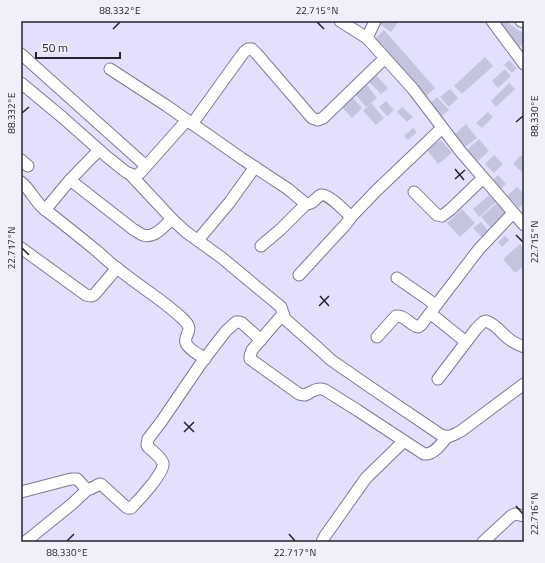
<svg xmlns="http://www.w3.org/2000/svg" width="545" height="563" viewBox="0 0 545 563" font-family="'Titillium Web',sans-serif">
  <style>
    .building { fill: #c5c4df }
    .lines { fill: none; stroke-linecap: round; stroke-linejoin: round }
    .minor-casing { stroke: #7c7b94; stroke-width: 13 }
    .minor { stroke: #fff; stroke-width: 11 }
    .ticks { fill: none; stroke: #24232d; stroke-width: 1.5 }
    .neatline { fill: none; stroke: #24232d; stroke-width: 1.5 }
    .ticks-label { font-size: 10px; text-anchor: middle; fill: #24232d }
  </style>
  <rect width="100%" height="100%" fill="#e2e0fc"/>
  <g class="building">
    <polygon points="379,21 399,21 391,32 378,23"/>
    <polygon points="500,21 506,21 524,34 524,42 518,48 497,24"/>
    <polygon points="384,30 435,88 425,97 375,39"/>
    <polygon points="485,57 493,66 462,94 454,86"/>
    <polygon points="509,60 517,68 512,73 504,65"/>
    <polygon points="505,69 511,76 498,88 492,81"/>
    <polygon points="376,75 388,88 381,94 369,82"/>
    <polygon points="509,83 515,89 496,107 491,101"/>
    <polygon points="366,84 377,98 366,107 355,94"/>
    <polygon points="450,89 458,98 449,107 440,97"/>
    <polygon points="352,97 362,108 352,118 342,107"/>
    <polygon points="437,97 449,110 441,117 429,104"/>
    <polygon points="386,101 394,110 387,116 379,107"/>
    <polygon points="371,103 384,118 376,125 363,111"/>
    <polygon points="402,107 413,117 407,122 397,112"/>
    <polygon points="488,112 493,117 482,128 476,123"/>
    <polygon points="466,124 477,138 465,147 455,134"/>
    <polygon points="413,128 417,132 408,140 404,136"/>
    <polygon points="479,139 489,151 478,161 467,150"/>
    <polygon points="441,140 452,153 438,164 427,150"/>
    <polygon points="494,155 503,164 494,173 485,164"/>
    <polygon points="521,155 524,158 524,171 523,173 513,164"/>
    <polygon points="498,175 506,184 500,190 492,181"/>
    <polygon points="517,187 524,194 524,203 519,208 507,196"/>
    <polygon points="489,195 496,202 479,217 473,209"/>
    <polygon points="497,203 506,213 491,228 481,217"/>
    <polygon points="462,209 475,223 460,237 447,223"/>
    <polygon points="481,222 491,234 484,240 473,228"/>
    <polygon points="505,236 509,240 502,247 498,242"/>
    <polygon points="520,244 524,249 524,266 515,273 503,259"/>
  </g>
  <g class="lines">
    <defs>
      <g id="minor">
        <polyline points="340,21 367,38"/>
        <polyline points="375,21 367,38 413,89 461,152 524,225"/>
        <polyline points="492,21 524,64"/>
        <polyline points="521,21 524,22"/>
        <polyline points="21,54 146,166"/>
        <path d="M110,69l57,37 74,52 47,31 18,15c9,0 9,-7 15,-9 7,-2 25,17 30,22"/>
        <polyline points="21,83 62,117 106,156 126,172 133,175 137,175 140,173 187,120"/>
        <polyline points="192,124 244,52 248,49 252,49 257,54 312,118 318,120 323,118 385,58"/>
        <polyline points="21,160 28,166"/>
        <path d="M130,174l42,45 14,13 36,26 59,49 4,12 33,29 13,12 42,29 68,46c10,3 12,0 20,-4l63,-47"/>
        <path d="M70,180l64,50c3,1 6,4 9,5 11,4 21,-9 29,-16"/>
        <path d="M21,182c9,7 13,18 22,26 18,14 37,29 55,44 8,7 15,14 24,20 20,16 42,29 61,47 13,12 0,15 3,24 2,6 14,12 19,16"/>
        <polyline points="414,192 437,215 442,216 451,209 483,178"/>
        <polyline points="45,210 70,180 99,150"/>
        <polyline points="198,240 229,203 255,167"/>
        <polyline points="261,246 281,229 306,204"/>
        <polyline points="21,248 86,295 91,296 94,295 117,268"/>
        <polyline points="299,275 346,224 351,217 377,190 442,128"/>
        <polyline points="397,278 436,305"/>
        <polyline points="430,313 466,342"/>
        <path d="M283,314l-31,36 -2,6v3l3,2 46,33 6,1c7,-3 11,-8 20,-5l32,20 67,44c10,1 17,-10 23,-17"/>
        <path d="M377,337l19,-21c9,-1 14,9 22,11l3,-2 58,-76 34,-36"/>
        <path d="M438,379l38,-50 7,-7 3,-1c10,3 16,13 23,18 5,4 10,6 15,8"/>
        <path d="M21,492l50,-13h6c3,2 8,11 13,10 3,-1 7,-4 10,-5l2,1 24,22 2,1h3c7,-7 35,-37 32,-45 -2,-5 -11,-13 -15,-16l-1,-2 1,-6 13,-17 41,-60 24,-31 10,-9h3l3,1 19,17"/>
        <polyline points="25,542 72,504 88,489"/>
        <polyline points="322,542 325,536 366,478 404,441"/>
        <polyline points="483,542 511,516 515,514 524,516"/>
      </g>
    </defs>
    <use href="#minor" class="minor-casing"/>
    <use href="#minor" class="minor"/>
  </g>
  <path class="ticks" d="M317,22l7,7M113,29l7,-7M22,113l7,-6M516,122l7,-6M455,169l9,11M455,179l10,-9M516,235l7,7M22,248l7,7M320,296l9,10M319,306l10,-10M184,422l10,10M184,432l10,-10M516,506l7,8M289,534l6,7M67,541l7,-7"/>
  <rect width="545" height="563" fill="none" stroke="#f0f0fb" stroke-width="44"/>
  <path d="M36 52v6h84v-6" fill="none" stroke="#24232d" stroke-width="2"/>
  <text x="42" y="52" font-size="12" fill="#24232d" stroke="#f0f0fb" stroke-width="3" paint-order="stroke">50 m</text>
  <rect x="22" y="22" width="501" height="519" class="neatline"/>
  <g class="ticks-label">
    <text x="120" y="14">88.332°E</text>
    <text x="317" y="14">22.715°N</text>
    <text transform="translate(11 113) rotate(-90)" y="4">88.332°E</text>
    <text transform="translate(534 116) rotate(-90)" y="4">88.330°E</text>
    <text transform="translate(534 242) rotate(-90)" y="4">22.715°N</text>
    <text transform="translate(11 248) rotate(-90)" y="4">22.717°N</text>
    <text transform="translate(534 514) rotate(-90)" y="4">22.716°N</text>
    <text x="67" y="556">88.330°E</text>
    <text x="295" y="556">22.717°N</text>
  </g>
</svg>
